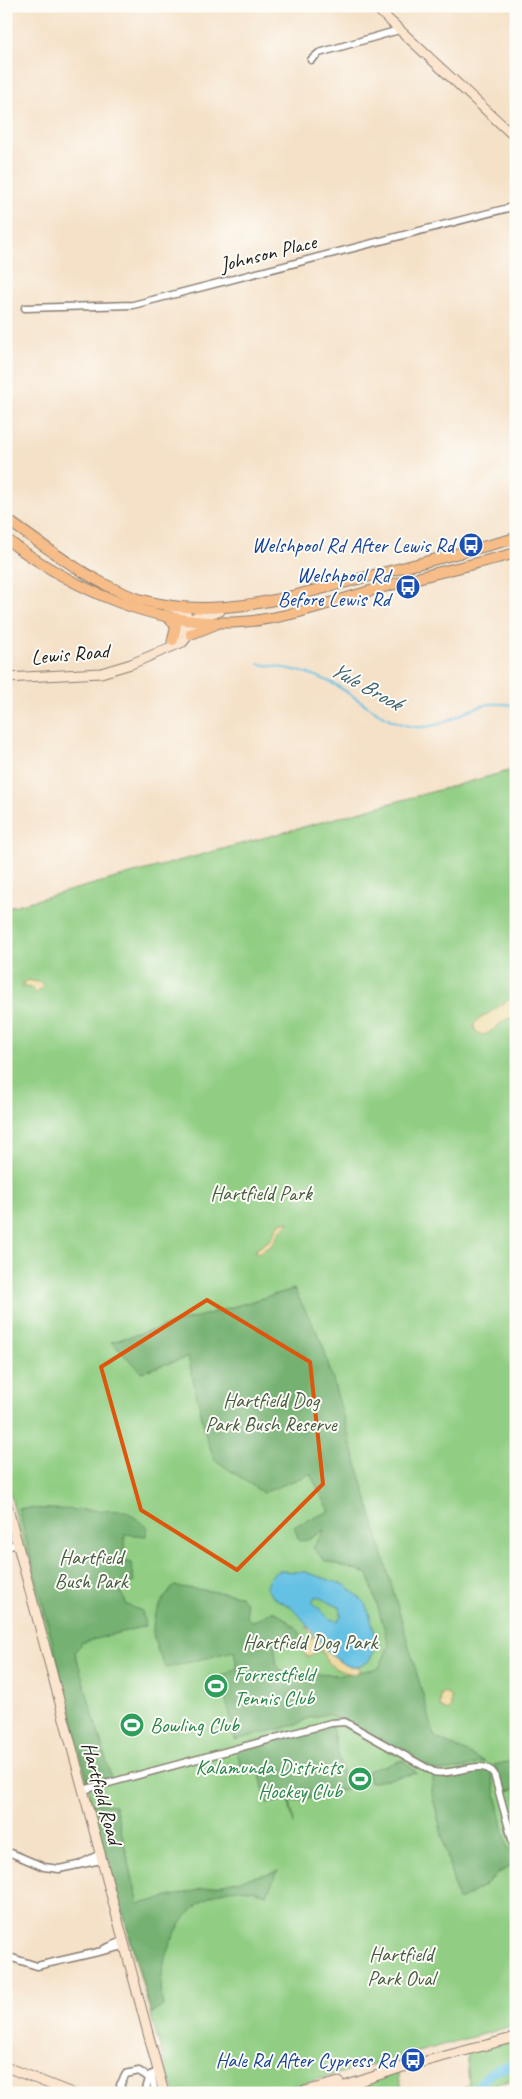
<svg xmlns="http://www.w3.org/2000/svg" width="522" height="2099" viewBox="0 0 522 2099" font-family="Caveat,sans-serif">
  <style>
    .green { fill: #91ce83; stroke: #567550 }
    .forest { fill: #74b171; stroke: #486646 }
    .sand { fill: #eeda9e; stroke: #857b5d }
    .water { fill: #65c1e3; stroke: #406e80; fill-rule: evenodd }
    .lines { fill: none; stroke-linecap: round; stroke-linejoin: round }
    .stream { stroke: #65c1e3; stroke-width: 2 }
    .river { stroke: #65c1e3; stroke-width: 10 }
    .street-casing { stroke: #887e72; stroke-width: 9 }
    .secondary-casing { stroke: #887e72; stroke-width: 11 }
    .primary-casing { stroke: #887e72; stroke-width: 12 }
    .street { stroke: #fff; stroke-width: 6 }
    .secondary { stroke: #fce5cf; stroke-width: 9 }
    .primary { stroke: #f7bd88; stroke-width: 10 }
    .marked { fill: none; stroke: #de560d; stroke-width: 4; stroke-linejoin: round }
    .labels { text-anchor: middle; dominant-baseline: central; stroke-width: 4; stroke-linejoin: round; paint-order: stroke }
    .street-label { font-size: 21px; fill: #1c1c1c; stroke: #fdfcf7 }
    .transit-label { font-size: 21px; fill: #164399; stroke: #fdfcf7; text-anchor: end }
    .park-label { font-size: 21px; fill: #455a40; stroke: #fdfcf7 }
    .leisure-label { font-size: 21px; fill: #27864d; stroke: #fdfcf7; text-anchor: start }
    .water-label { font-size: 22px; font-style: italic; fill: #395e6c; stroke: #fdfcf7 }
  </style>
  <rect width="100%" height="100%" fill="#fdfcf7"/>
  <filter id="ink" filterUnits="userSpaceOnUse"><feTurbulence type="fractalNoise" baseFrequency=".02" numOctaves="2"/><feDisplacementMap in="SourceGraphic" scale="10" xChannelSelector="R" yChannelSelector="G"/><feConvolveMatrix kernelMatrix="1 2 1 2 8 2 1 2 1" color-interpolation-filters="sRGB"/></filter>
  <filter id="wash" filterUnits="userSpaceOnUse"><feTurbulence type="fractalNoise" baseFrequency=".0096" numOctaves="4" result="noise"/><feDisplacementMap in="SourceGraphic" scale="20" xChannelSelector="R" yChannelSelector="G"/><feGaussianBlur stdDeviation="1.12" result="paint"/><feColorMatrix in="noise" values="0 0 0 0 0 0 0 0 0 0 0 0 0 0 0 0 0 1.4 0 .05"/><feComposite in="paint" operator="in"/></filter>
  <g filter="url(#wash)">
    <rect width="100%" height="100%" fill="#f5e1c8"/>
    <g class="green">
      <polygon points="516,769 516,2025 268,2093 175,2093 166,2069 92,1803 6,1478 6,908"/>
      <polygon points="516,2037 516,2079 496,2084 487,2093 458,2093 469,2083 466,2050"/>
      <polygon points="397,2069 403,2093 370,2093 361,2087 350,2093 333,2093"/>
    </g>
    <g class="forest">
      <path d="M294,1289l28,53 113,395 50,25 -26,7 -23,2 -109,-57 -18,4 -13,7 -61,15 -4,-23 -13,-39 19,-10 -3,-17 -68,17c-19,-36 -18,-51 8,-82l65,9 7,7 1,15 4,4c24,-4 14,-20 39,2 5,5 8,5 11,12l-4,5h-7l-10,-5 -6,6 3,27 7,5 57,2 38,-7 10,-23 -21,-71 -43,-13 -12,-13 12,-19 -17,11 -9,1 -5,-15 36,-15 -20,-37 -47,19 -48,-33 -8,-20 -19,-83 -46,15 -31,-30z"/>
      <polygon points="18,1508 126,1511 148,1527 146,1536 125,1534 125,1551 114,1559 132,1563 134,1582 121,1593 127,1605 142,1611 145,1626 81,1643 75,1652 111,1777 88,1780"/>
      <polygon points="331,1723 343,1776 352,1774 355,1787 290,1802 294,1824 288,1799 267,1804 259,1771 243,1774 236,1748"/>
      <polygon points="403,1760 417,1773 370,1783 367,1771"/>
      <polygon points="516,1760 516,1789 506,1791 494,1765"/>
      <polygon points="477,1768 486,1768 492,1775 507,1845 516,1863 497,1874 484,1886 458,1901 431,1790 434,1775 446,1776"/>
      <path d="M92,1803l23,2 24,99 139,-33 -11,23c-6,-1 -12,-4 -19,-4 -60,-8 -95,66 -85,116l-12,8z"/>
    </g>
    <g class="sand">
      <polygon points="28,980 42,983 43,987 37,993 34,993 32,988 23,987 23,983"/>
      <path d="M516,995v22c-16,-2 -32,33 -42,10l1,-5z"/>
      <polygon points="280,1222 290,1222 280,1231 271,1246 258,1253 254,1251 271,1239"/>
      <path d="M306,1627h6c14,18 22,40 48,40l-3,7c-18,-1 -29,-7 -36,-25l-14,8 -7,-11 14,-9z"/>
      <polygon points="445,1692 451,1697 451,1707 448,1711 440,1707 441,1694"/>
    </g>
    <path class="water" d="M279,1571l26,1 40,13 12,10 10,11 9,31v11l-8,14c-7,3 -15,6 -22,3 -22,-10 -34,-38 -51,-54 -10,-10 -25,-11 -29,-25 3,-8 5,-12 13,-15zM316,1596l23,11 2,8 -3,6 -8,-2 -18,-17z"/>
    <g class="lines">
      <path class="stream" d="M259,664c26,4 50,7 73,19 28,15 52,41 85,44 25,2 44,-16 68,-22 9,-3 21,0 31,0"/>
      <path class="river" d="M475,2093c9,-17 20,-28 41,-27"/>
    </g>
  </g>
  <g filter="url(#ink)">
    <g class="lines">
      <defs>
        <g id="street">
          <polyline points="311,60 319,53 399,30"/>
          <polyline points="25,308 133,305 516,206"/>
          <polyline points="6,1547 18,1544"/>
          <path d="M83,1790l248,-67 14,-1 89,50c18,5 49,-15 60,2l22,80"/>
          <polyline points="6,1851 44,1867 59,1869 101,1860"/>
          <polyline points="82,1863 100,1854"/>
          <polyline points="104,1949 123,1941"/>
          <polyline points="6,1956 37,1966 124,1946"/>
          <polyline points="152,2077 155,2093"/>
          <polyline points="124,2093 120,2085 126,2074 139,2071 152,2080"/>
          <polyline points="145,2093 150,2075 158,2072"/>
        </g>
        <g id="secondary">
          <polyline points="374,6 516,138"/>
          <polyline points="172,641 187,623 197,616 220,611"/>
          <path d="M6,678l95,-5 30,-9 52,-22 11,-14c-3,-12 -11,-17 -23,-21"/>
          <polyline points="6,1501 164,2093"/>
          <polyline points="6,2067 72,2093"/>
          <polyline points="298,2093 339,2082"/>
          <polyline points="323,2093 400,2068 516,2037"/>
        </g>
        <g id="primary">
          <path d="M6,519c38,27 89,66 133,80 75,22 147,-1 219,-20 53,-13 105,-27 158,-41"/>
          <path d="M6,539c67,50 150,89 235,83 47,-3 94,-21 139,-34 45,-13 91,-23 136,-35"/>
          <polyline points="166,615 176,626 173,640"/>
          <polyline points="191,634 216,624"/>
        </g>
      </defs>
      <use href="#street" class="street-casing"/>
      <use href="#secondary" class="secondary-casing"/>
      <use href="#primary" class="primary-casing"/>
      <use href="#street" class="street"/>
      <use href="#secondary" class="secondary"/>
      <use href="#primary" class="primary"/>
    </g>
  </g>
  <path class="marked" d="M207,1300l103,62 13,122 -86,86 -96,-60 -40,-143z"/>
  <defs>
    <symbol id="bus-disc" viewBox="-11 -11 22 22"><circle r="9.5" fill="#1a4fb4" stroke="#fdfcf7"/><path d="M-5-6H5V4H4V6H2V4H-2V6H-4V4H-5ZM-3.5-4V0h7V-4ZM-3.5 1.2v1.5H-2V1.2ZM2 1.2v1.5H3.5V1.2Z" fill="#fff"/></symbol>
    <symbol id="stadium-disc" viewBox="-11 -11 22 22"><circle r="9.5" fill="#2e9e5b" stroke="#fdfcf7"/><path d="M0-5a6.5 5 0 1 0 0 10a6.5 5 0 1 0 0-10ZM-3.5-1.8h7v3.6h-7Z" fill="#fff"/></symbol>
  </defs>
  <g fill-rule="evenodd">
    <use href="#bus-disc" x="457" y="531" width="28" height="28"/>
    <use href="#bus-disc" x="394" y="573" width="28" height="28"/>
    <use href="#stadium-disc" x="202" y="1672" width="28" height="28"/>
    <use href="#stadium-disc" x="118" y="1711" width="28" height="28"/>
    <use href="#stadium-disc" x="346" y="1765" width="28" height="28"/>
    <use href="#bus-disc" x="399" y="2046" width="28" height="28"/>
  </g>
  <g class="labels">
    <g class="street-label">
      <text transform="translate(268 253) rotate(-14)">Johnson Place</text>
      <text transform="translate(70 654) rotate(-5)">Lewis Road</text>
      <text transform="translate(102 1793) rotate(75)">Hartfield Road</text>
    </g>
    <g class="transit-label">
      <text x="454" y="545">Welshpool Rd After Lewis Rd</text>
      <text x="390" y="575">Welshpool Rd<tspan x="390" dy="24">Before Lewis Rd</tspan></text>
      <text x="396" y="2060">Hale Rd After Cypress Rd</text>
    </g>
    <g class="park-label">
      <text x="261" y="1193">Hartfield Park</text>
      <text x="271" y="1400">Hartfield Dog<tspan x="271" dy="24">Park Bush Reserve</tspan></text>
      <text x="91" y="1557">Hartfield<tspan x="91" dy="24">Bush Park</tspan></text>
      <text x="310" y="1642">Hartfield Dog Park</text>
      <text x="401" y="1954">Hartfield<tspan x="401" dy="24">Park Oval</tspan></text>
    </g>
    <g class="leisure-label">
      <text x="234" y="1674">Forrestfield<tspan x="234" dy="24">Tennis Club</tspan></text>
      <text x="150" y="1725">Bowling Club</text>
      <text x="342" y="1767" text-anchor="end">Kalamunda Districts<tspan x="342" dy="24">Hockey Club</tspan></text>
    </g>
    <g class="water-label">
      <text transform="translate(366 686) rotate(29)">Yule Brook</text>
    </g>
  </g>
  <rect width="522" height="2099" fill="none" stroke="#fdfcf7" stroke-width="25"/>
</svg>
